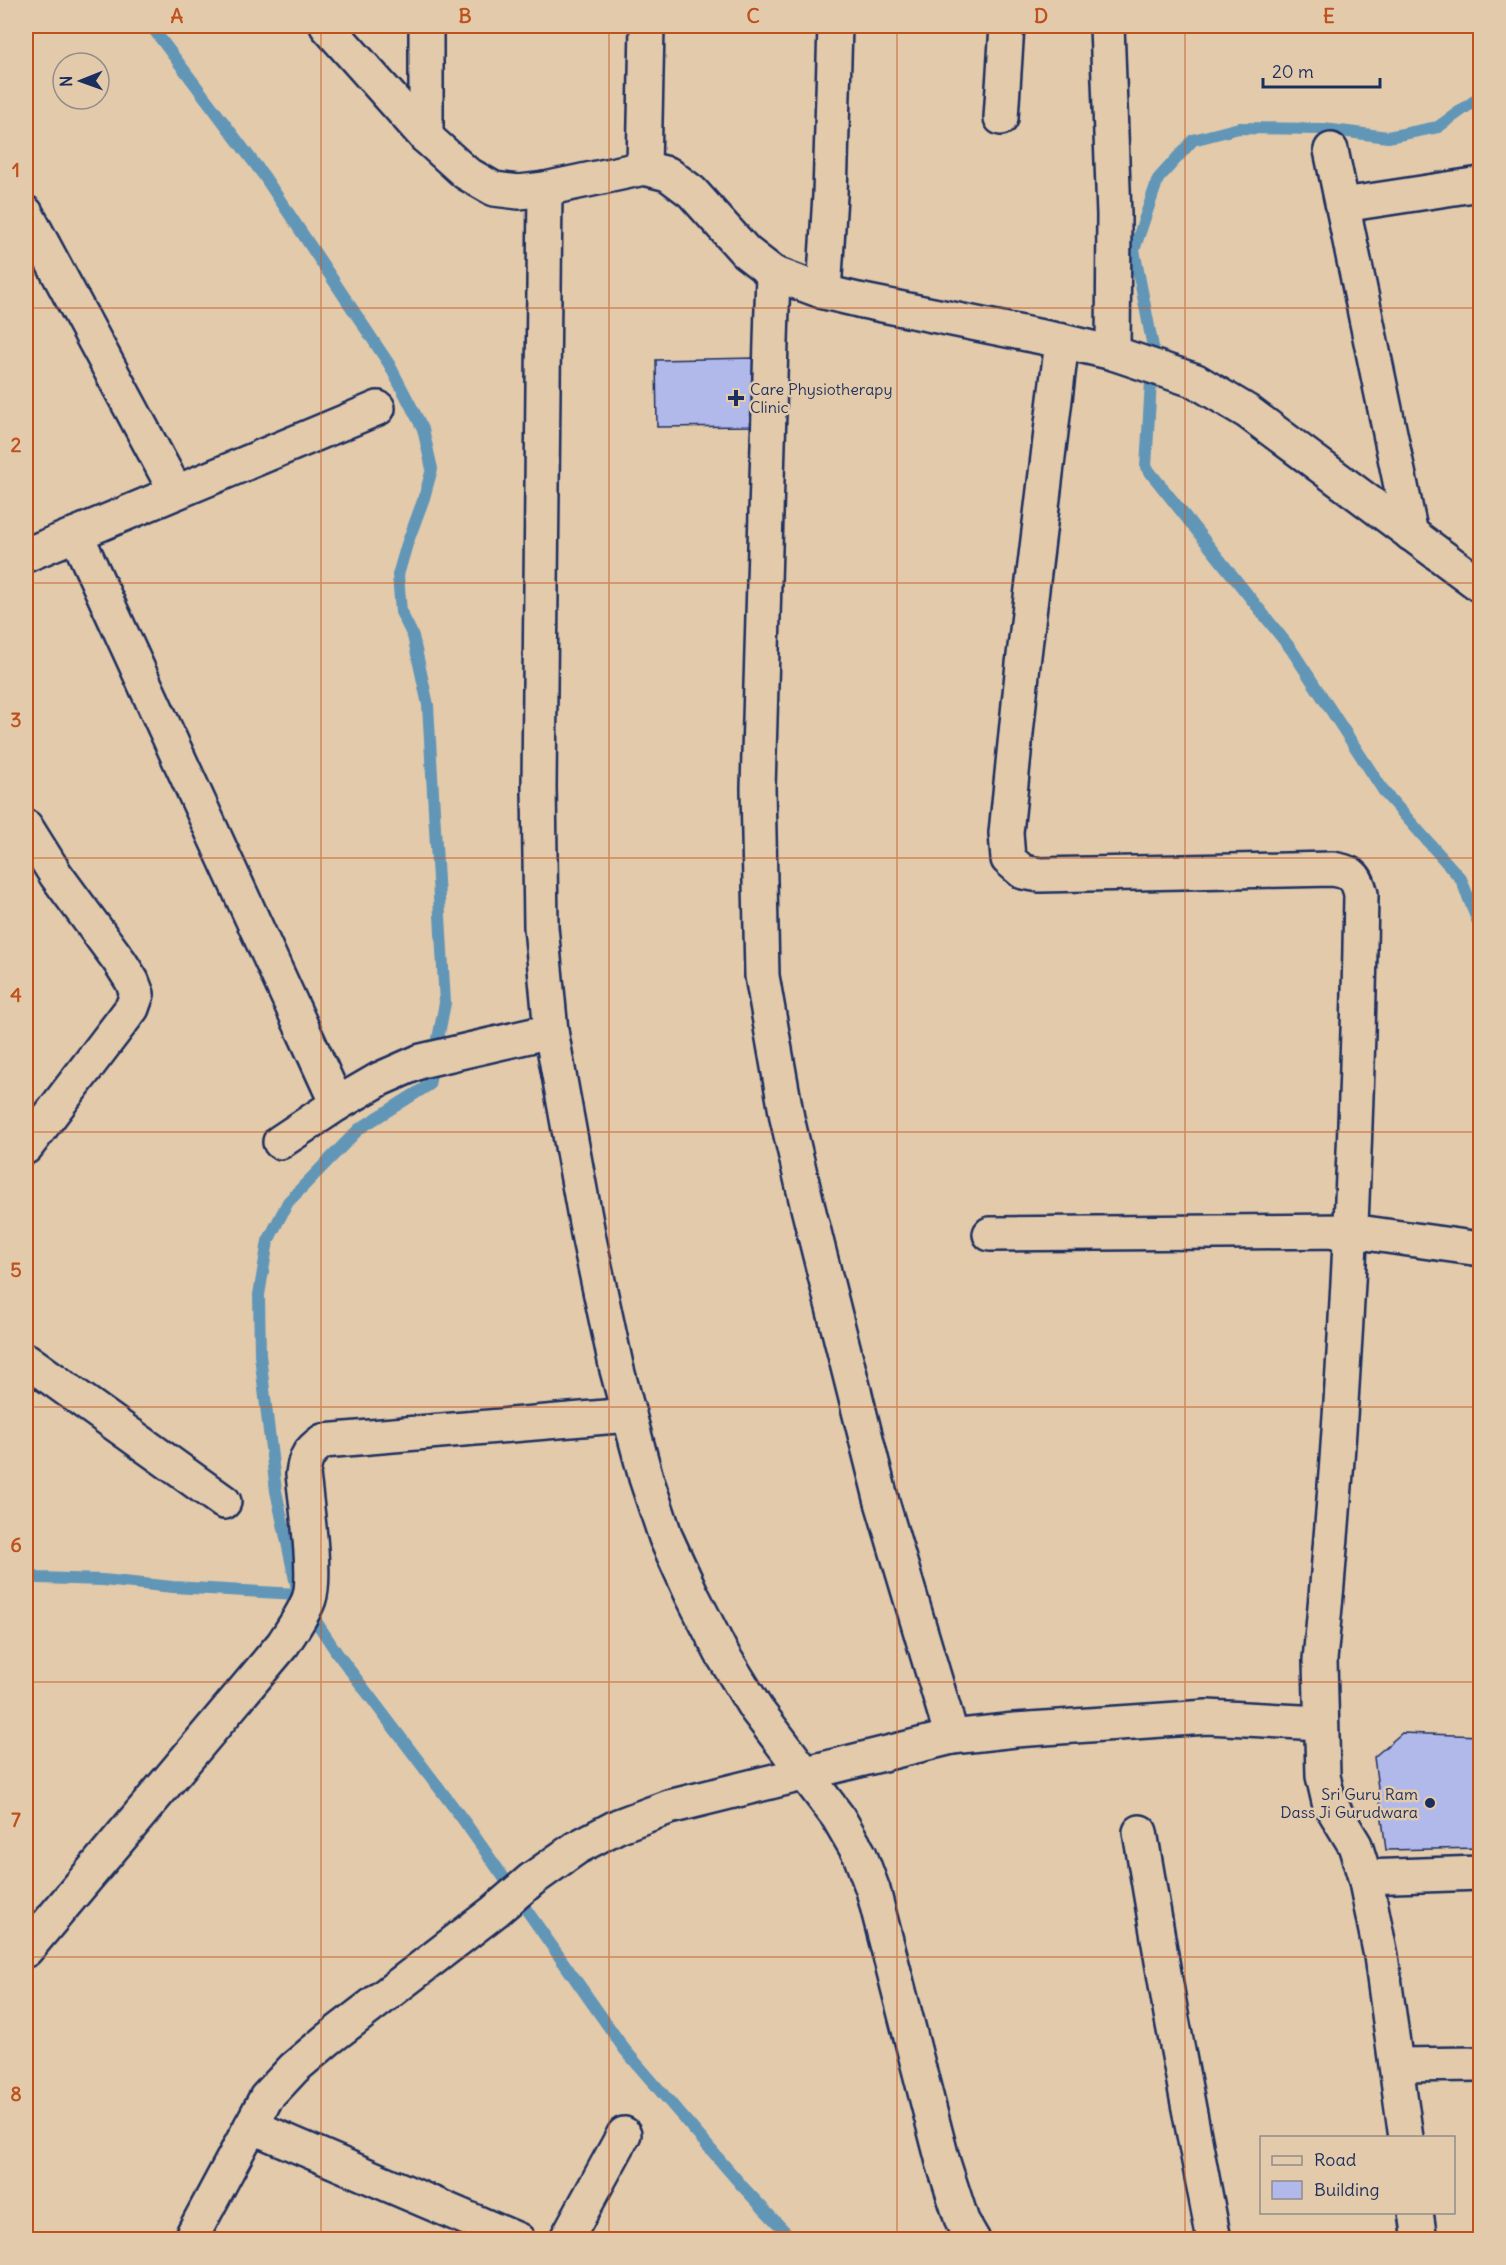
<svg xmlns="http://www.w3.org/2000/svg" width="1506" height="2265" viewBox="0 0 1506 2265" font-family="Delius,sans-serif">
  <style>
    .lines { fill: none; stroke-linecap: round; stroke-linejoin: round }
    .stream { stroke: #6296b7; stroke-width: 12 }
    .building { fill: #b1b9ea; stroke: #1b2f5e; stroke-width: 1.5 }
    .minor-casing { stroke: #1b2f5e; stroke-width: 38 }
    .minor { stroke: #e3caab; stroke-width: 33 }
    .grid { fill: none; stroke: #bf511c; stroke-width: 1.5; stroke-opacity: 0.55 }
    .poi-dot { fill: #1b2f5e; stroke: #e3caab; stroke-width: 2 }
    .labels { text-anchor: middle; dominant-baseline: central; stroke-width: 5; stroke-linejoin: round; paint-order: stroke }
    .poi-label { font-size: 16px; fill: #1b2f5e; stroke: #e3caab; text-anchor: start }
    .neatline { fill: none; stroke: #bf511c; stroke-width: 2 }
    .grid-label { font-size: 20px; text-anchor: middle; font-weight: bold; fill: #bf511c }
  </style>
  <rect width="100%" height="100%" fill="#e3caab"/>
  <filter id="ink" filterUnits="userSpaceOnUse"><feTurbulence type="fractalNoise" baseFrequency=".0167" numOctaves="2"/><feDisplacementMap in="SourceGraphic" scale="12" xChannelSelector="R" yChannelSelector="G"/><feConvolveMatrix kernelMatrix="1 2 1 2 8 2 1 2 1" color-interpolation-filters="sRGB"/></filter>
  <g filter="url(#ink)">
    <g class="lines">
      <g class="stream">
        <polyline points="151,26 264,176 389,364 423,429 432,469 424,498 407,544 398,575 401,612 413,636 428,705 445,1003 429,1085 359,1129 288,1202 268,1241 259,1295 260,1355 276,1491 298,1594 337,1653 464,1821 625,2050 743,2187 793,2240"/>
        <polyline points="1480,97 1438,127 1388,137 1324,129 1239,128 1193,140 1158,179 1134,250 1153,347 1146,467 1291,649 1385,793 1461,879 1480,927"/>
        <polyline points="26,1573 38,1578 103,1580 173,1587 298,1594"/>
      </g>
    </g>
    <g class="building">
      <polygon points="755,358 756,426 657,427 656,360"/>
      <polygon points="1402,1733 1480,1736 1480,1848 1386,1850 1374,1757"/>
    </g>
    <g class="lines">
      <defs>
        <g id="minor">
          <polyline points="327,26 426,137 466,173 494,189 519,192 545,189 644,168 668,174 692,192 746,252 773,273 824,292 858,300 1062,341 1113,353 1196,381 1248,412 1480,585"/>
          <polyline points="1107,26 1114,215 1113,353"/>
          <polyline points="1001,118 1007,26"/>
          <polyline points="426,137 426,26"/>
          <polyline points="1331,150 1411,534"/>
          <polyline points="644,168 647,26"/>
          <polyline points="545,189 539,787 541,927 551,1031 589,1239 617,1370 646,1478 666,1538 692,1595 721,1652 756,1709 838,1817 860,1855 873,1890 943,2162 962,2221 973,2240"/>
          <polyline points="1343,205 1480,184"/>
          <polyline points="26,213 176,492"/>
          <polyline points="773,273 758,788 762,976 787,1118 808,1208 882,1502 952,1737"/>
          <polyline points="824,292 830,195 835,26"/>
          <path d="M1062,341l-39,323 -17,169 2,26 15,13 17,3 293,-6c19,4 23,5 28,25 -4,256 -16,511 -41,766l3,116 6,26 26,43 10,32 16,79 25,182"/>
          <polyline points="76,534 337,1104 380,1079 421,1061 551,1031"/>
          <polyline points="26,555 378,408"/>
          <polyline points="26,827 56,875 120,962 132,981 137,994 132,1008 26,1147"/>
          <polyline points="280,1142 337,1104"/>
          <polyline points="990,1234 1351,1231 1480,1249"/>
          <polyline points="26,1360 224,1502"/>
          <polyline points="1140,1832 1171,2014 1214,2240"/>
          <polyline points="1365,1877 1480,1873"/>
          <path d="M26,1950l257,-306c9,-14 20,-29 26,-45 8,-22 -3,-97 -6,-125 2,-17 6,-23 20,-33l306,-26"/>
          <polyline points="1397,2065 1480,2064"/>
          <polyline points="251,2126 518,2240"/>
          <polyline points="1416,2212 1420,2240"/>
          <polyline points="190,2240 266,2098 294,2068 327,2040 495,1911 531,1880 576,1848 618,1826 669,1807 952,1737 1015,1730 1207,1717 1321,1723"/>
          <polyline points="566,2240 624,2134"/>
        </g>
      </defs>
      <use href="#minor" class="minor-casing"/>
      <use href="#minor" class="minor"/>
    </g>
  </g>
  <path class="grid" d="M321,26v2214M609,26v2214M897,26v2214M1185,26v2214M26,308h1454M26,583h1454M26,858h1454M26,1132h1454M26,1407h1454M26,1682h1454M26,1957h1454"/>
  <g class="poi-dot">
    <path d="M733 389h6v6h6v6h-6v6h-6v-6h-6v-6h6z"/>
    <circle cx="1430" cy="1803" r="6"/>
  </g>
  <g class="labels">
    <g class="poi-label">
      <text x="750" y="389">Care Physiotherapy<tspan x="750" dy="18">Clinic</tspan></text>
      <text x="1418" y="1794" text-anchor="end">Sri Guru Ram<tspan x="1418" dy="18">Dass Ji Gurudwara</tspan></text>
    </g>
  </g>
  <rect width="1506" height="2265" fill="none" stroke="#e3caab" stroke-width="66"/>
  <rect x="1260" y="2136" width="195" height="78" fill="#e3caab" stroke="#938c8c" stroke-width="1.5"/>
  <rect x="1272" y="2156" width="30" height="9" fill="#e3caab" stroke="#938c8c" stroke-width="1.5"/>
  <text x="1314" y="2166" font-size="18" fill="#1b2f5e">Road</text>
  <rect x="1272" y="2181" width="30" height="18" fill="#b1b9ea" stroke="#938c8c" stroke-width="1.5"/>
  <text x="1314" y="2196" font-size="18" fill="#1b2f5e">Building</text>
  <g transform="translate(81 81) rotate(269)"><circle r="28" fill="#e3caab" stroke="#938c8c" stroke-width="1.5"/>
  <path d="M0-4.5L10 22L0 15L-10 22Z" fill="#1b2f5e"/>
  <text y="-9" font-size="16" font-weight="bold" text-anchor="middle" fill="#1b2f5e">N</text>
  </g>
  <path d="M1263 78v9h117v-9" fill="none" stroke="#1b2f5e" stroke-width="3"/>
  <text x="1272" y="78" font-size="18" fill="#1b2f5e" stroke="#e3caab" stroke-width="4.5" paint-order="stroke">20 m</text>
  <rect x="33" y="33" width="1440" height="2199" class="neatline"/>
  <g class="grid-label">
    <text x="177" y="23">A</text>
    <text x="465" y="23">B</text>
    <text x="753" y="23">C</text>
    <text x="1041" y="23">D</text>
    <text x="1329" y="23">E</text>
    <text x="16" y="177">1</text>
    <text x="16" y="452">2</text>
    <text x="16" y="727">3</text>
    <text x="16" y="1002">4</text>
    <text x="16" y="1277">5</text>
    <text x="16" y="1552">6</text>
    <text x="16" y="1827">7</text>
    <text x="16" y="2101">8</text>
  </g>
</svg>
